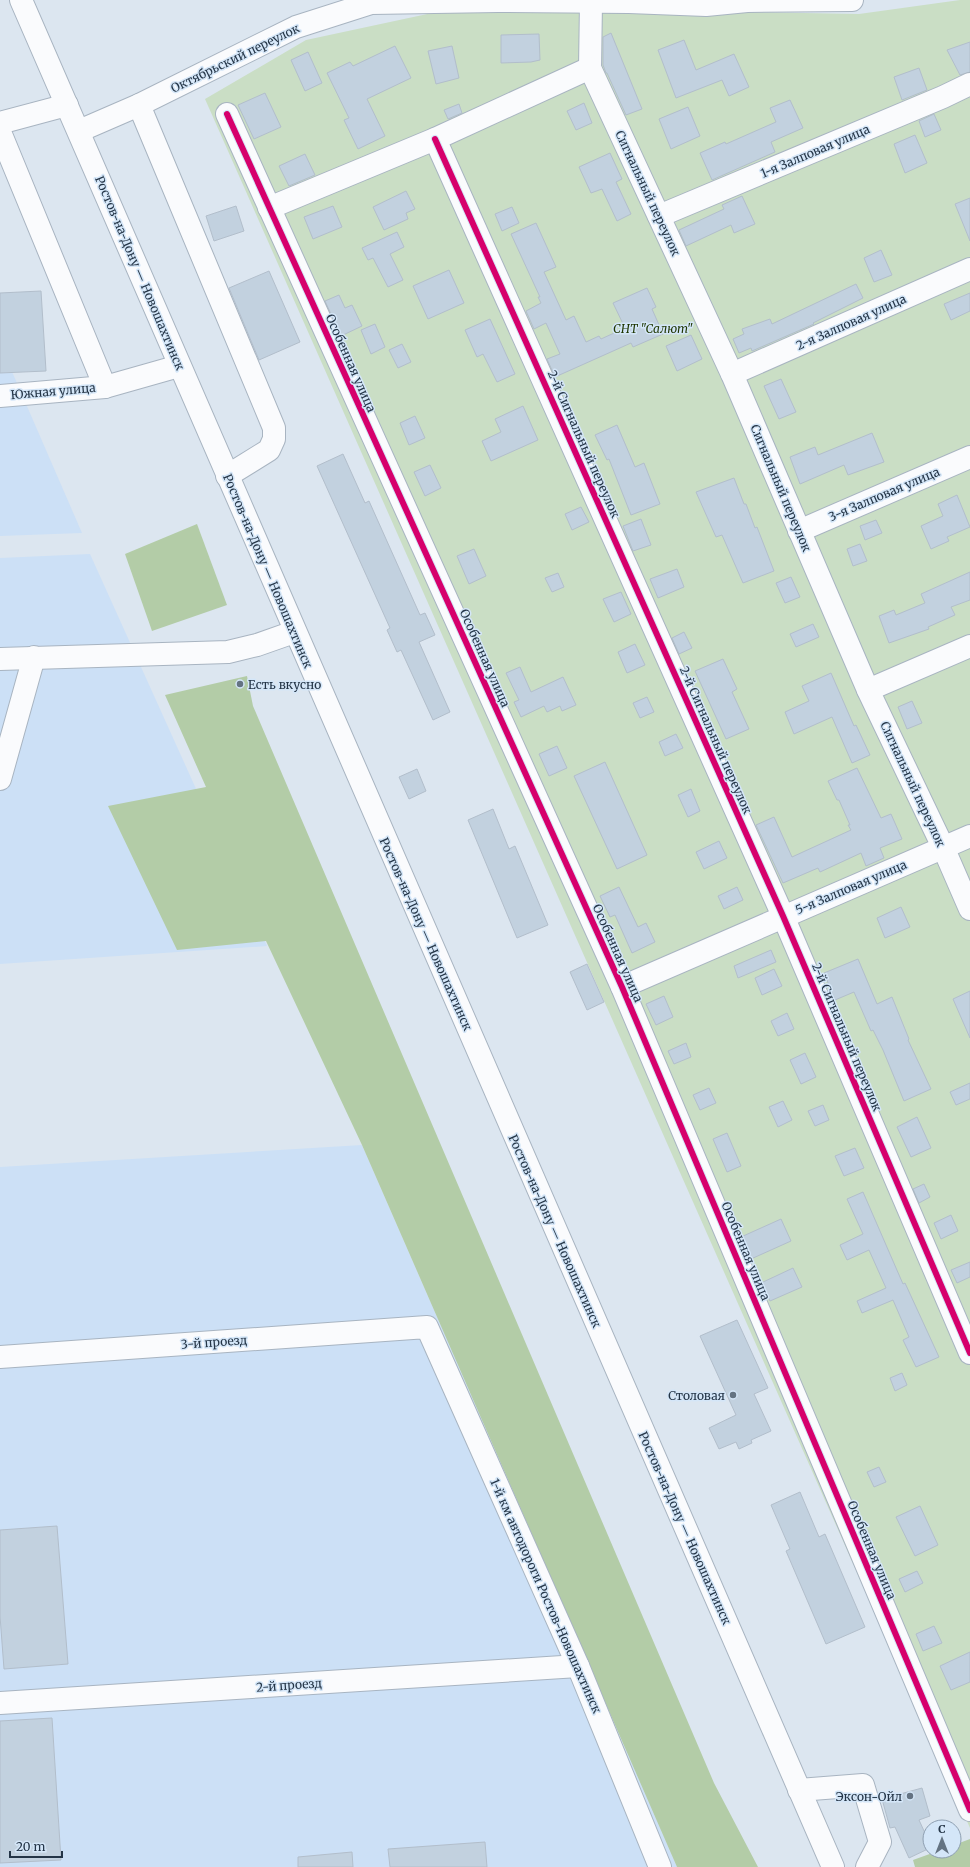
<svg xmlns="http://www.w3.org/2000/svg" width="970" height="1867" viewBox="0 0 970 1867" font-family="Merriweather,serif">
  <style>
    .built { fill: #cce0f6 }
    .green { fill: #cadec5 }
    .forest { fill: #b3cca7 }
    .building { fill: #c2d1df; stroke: #b2becb }
    .lines { fill: none; stroke-linecap: round; stroke-linejoin: round }
    .minor-casing { stroke: #a8b4c1; stroke-width: 24 }
    .major-casing { stroke: #a8b4c1; stroke-width: 24 }
    .minor { stroke: #fafbfd; stroke-width: 22 }
    .major { stroke: #fafbfd; stroke-width: 22 }
    .cycleway-casing { stroke: #d4e6f8; stroke-width: 8 }
    .cycleway { stroke: #d6006c; stroke-width: 6 }
    .poi-dot { fill: #647382; stroke: #d4e6f8; stroke-width: 1.5 }
    .labels { text-anchor: middle; dominant-baseline: central; stroke-width: 3; stroke-linejoin: round; paint-order: stroke }
    .street-label { font-size: 12px; fill: #243547; stroke: #d4e6f8 }
    .park-label { font-size: 12px; font-style: italic; fill: #1f3600; stroke: #d4e6f8 }
    .poi-label { font-size: 12px; fill: #243547; stroke: #d4e6f8; text-anchor: end }
  </style>
  <rect width="100%" height="100%" fill="#dce6f0"/>
  <g class="built">
    <polygon points="0,344 82,533 0,536"/>
    <polygon points="90,554 267,946 0,964 0,558"/>
    <polygon points="362,1145 677,1867 0,1867 0,1167"/>
  </g>
  <polygon class="green" points="960,0 970,0 970,1828 205,99 306,40 446,10 600,9 859,14"/>
  <g class="forest">
    <polygon points="197,524 227,605 152,631 125,554"/>
    <polygon points="247,676 253,706 714,1783 758,1867 677,1867 362,1145 266,941 177,950 108,806 206,787 165,695"/>
    <polygon points="970,1839 970,1867 915,1867 913,1860 938,1851 954,1851 954,1845"/>
  </g>
  <g class="building">
    <polygon points="611,33 642,109 626,115 607,73 606,73 603,65 603,37"/>
    <polygon points="539,34 540,60 531,62 501,63 501,35"/>
    <polygon points="684,40 696,70 734,54 749,87 729,96 722,80 676,98 658,50"/>
    <polygon points="970,42 970,72 960,75 947,50"/>
    <polygon points="395,46 411,78 367,99 385,136 358,149 344,120 349,118 327,73 350,62 353,66"/>
    <polygon points="452,46 459,78 436,84 428,51"/>
    <polygon points="308,52 322,83 305,91 291,60"/>
    <polygon points="919,68 927,90 902,100 894,77"/>
    <polygon points="265,93 281,127 254,139 238,105"/>
    <polygon points="790,100 803,128 771,142 775,152 712,180 700,153 725,142 726,144 776,122 770,108"/>
    <polygon points="584,103 592,123 576,130 567,111"/>
    <polygon points="459,104 462,113 448,119 444,110"/>
    <polygon points="688,107 700,136 671,149 659,119"/>
    <polygon points="934,114 941,130 925,137 919,121"/>
    <polygon points="915,135 927,163 905,173 894,144"/>
    <polygon points="610,153 622,179 616,182 631,214 617,221 602,189 591,193 579,167"/>
    <polygon points="305,154 315,175 289,186 279,166"/>
    <polygon points="406,191 415,209 406,213 408,219 384,230 373,207"/>
    <polygon points="742,196 755,224 734,233 731,225 686,246 679,230 724,209 722,205"/>
    <polygon points="970,198 970,241 955,204"/>
    <polygon points="236,206 244,231 214,241 206,216"/>
    <polygon points="333,206 342,227 313,239 304,217"/>
    <polygon points="512,207 519,223 502,231 495,214"/>
    <polygon points="536,223 556,267 544,272 566,320 574,316 586,342 599,336 601,339 625,328 613,303 647,288 656,307 652,309 663,334 633,347 631,343 555,377 547,359 560,354 546,323 534,329 526,311 541,303 538,297 540,297 511,234"/>
    <polygon points="397,232 404,247 390,254 403,280 388,287 373,258 368,260 362,248"/>
    <polygon points="881,250 892,275 874,282 864,258"/>
    <polygon points="449,270 464,303 428,319 413,286"/>
    <polygon points="269,271 300,342 259,360 229,288"/>
    <polygon points="856,284 863,298 813,323 814,324 752,351 751,348 739,353 733,339 744,334 742,329 770,319 772,324"/>
    <polygon points="41,291 46,371 0,373 0,293"/>
    <polygon points="970,293 970,311 951,320 944,304"/>
    <polygon points="339,295 345,308 352,305 362,326 341,336 325,301"/>
    <polygon points="490,319 515,374 497,382 483,354 477,357 465,330"/>
    <polygon points="375,324 385,347 371,354 361,330"/>
    <polygon points="691,335 702,359 677,371 666,346"/>
    <polygon points="402,344 411,362 398,368 389,350"/>
    <polygon points="781,379 796,412 779,419 764,386"/>
    <polygon points="523,406 538,440 491,461 482,441 501,432 495,419"/>
    <polygon points="415,416 425,438 409,445 400,423"/>
    <polygon points="617,425 635,467 644,463 660,504 631,515 609,459 607,460 595,435"/>
    <polygon points="872,433 884,462 848,475 844,465 800,484 790,457 815,447 818,455"/>
    <polygon points="343,454 365,503 369,501 420,615 425,613 435,635 419,642 450,712 433,720 401,650 397,652 387,630 390,628 317,466"/>
    <polygon points="430,465 441,488 425,496 414,472"/>
    <polygon points="734,478 744,504 746,504 755,528 757,527 774,571 743,583 722,535 716,537 696,492"/>
    <polygon points="957,495 970,527 947,537 949,541 931,549 921,526 943,516 938,504"/>
    <polygon points="581,507 589,522 572,530 565,514"/>
    <polygon points="641,519 651,545 633,551 623,526"/>
    <polygon points="876,520 882,533 865,540 860,526"/>
    <polygon points="860,544 867,561 853,566 847,549"/>
    <polygon points="474,549 486,576 469,584 457,556"/>
    <polygon points="677,569 684,587 658,598 650,579"/>
    <polygon points="970,572 970,600 951,607 955,615 928,627 929,629 889,643 879,616 894,610 896,615 925,603 921,594"/>
    <polygon points="558,573 564,587 552,592 545,578"/>
    <polygon points="791,577 800,597 785,603 776,583"/>
    <polygon points="621,592 631,614 614,622 603,599"/>
    <polygon points="813,624 819,637 796,647 790,634"/>
    <polygon points="684,632 692,648 679,654 672,638"/>
    <polygon points="635,644 645,665 627,673 618,652"/>
    <polygon points="723,659 737,689 732,692 749,729 726,739 695,671"/>
    <polygon points="520,667 531,692 563,677 576,705 562,711 560,706 547,712 544,706 521,717 514,702 519,700 506,673"/>
    <polygon points="831,673 854,726 856,725 870,755 852,763 832,717 794,734 785,712 809,701 802,686"/>
    <polygon points="647,697 654,712 640,718 633,703"/>
    <polygon points="912,701 922,723 907,729 898,707"/>
    <polygon points="676,734 683,748 665,756 659,742"/>
    <polygon points="557,746 567,768 549,776 539,754"/>
    <polygon points="605,762 647,855 617,869 574,776"/>
    <polygon points="857,768 881,818 891,814 902,839 880,848 884,858 866,866 861,853 820,872 818,868 783,883 756,825 774,817 792,857 851,830 848,825 850,825 839,800 837,800 828,781"/>
    <polygon points="417,769 426,791 409,799 399,777"/>
    <polygon points="691,789 700,811 688,817 678,795"/>
    <polygon points="493,809 509,849 515,846 548,925 517,938 468,820"/>
    <polygon points="719,841 727,858 704,869 696,852"/>
    <polygon points="619,887 638,927 646,923 655,942 632,953 615,915 610,917 600,896"/>
    <polygon points="737,887 743,900 724,909 718,896"/>
    <polygon points="901,907 910,927 885,938 877,918"/>
    <polygon points="771,950 776,962 738,978 734,966"/>
    <polygon points="858,959 877,1004 892,997 909,1039 908,1040 931,1089 904,1101 883,1050 873,1030 871,1031 854,992 835,1000 824,973"/>
    <polygon points="587,964 604,1002 587,1010 570,972"/>
    <polygon points="774,969 782,986 762,995 755,978"/>
    <polygon points="970,991 970,1038 953,999"/>
    <polygon points="664,996 673,1017 656,1025 646,1004"/>
    <polygon points="787,1013 794,1029 778,1036 771,1021"/>
    <polygon points="686,1043 691,1057 674,1064 668,1051"/>
    <polygon points="805,1053 816,1077 801,1084 790,1060"/>
    <polygon points="970,1083 970,1099 956,1105 950,1092"/>
    <polygon points="709,1088 716,1103 700,1110 693,1095"/>
    <polygon points="783,1101 792,1120 778,1127 769,1107"/>
    <polygon points="823,1105 829,1120 815,1126 808,1111"/>
    <polygon points="917,1117 931,1148 911,1157 897,1127"/>
    <polygon points="727,1133 741,1166 727,1172 713,1139"/>
    <polygon points="855,1148 864,1168 844,1176 835,1156"/>
    <polygon points="924,1184 930,1197 919,1203 913,1189"/>
    <polygon points="863,1192 903,1284 905,1283 939,1357 916,1367 903,1340 909,1337 893,1300 862,1313 857,1301 886,1288 869,1250 847,1260 840,1245 863,1234 847,1199"/>
    <polygon points="951,1215 958,1231 941,1239 934,1223"/>
    <polygon points="781,1219 791,1241 751,1259 741,1237"/>
    <polygon points="970,1262 970,1277 957,1283 951,1270"/>
    <polygon points="793,1268 802,1287 770,1301 761,1283"/>
    <polygon points="737,1320 768,1388 754,1394 771,1431 751,1440 752,1443 739,1449 736,1442 719,1449 709,1428 736,1415 700,1336"/>
    <polygon points="902,1373 907,1385 895,1391 890,1378"/>
    <polygon points="879,1467 886,1482 874,1487 867,1472"/>
    <polygon points="800,1492 819,1537 825,1534 865,1627 826,1644 786,1551 790,1549 771,1505"/>
    <polygon points="920,1506 938,1545 915,1556 896,1517"/>
    <polygon points="57,1526 68,1664 4,1669 0,1616 0,1530"/>
    <polygon points="917,1571 923,1583 905,1592 899,1579"/>
    <polygon points="934,1626 942,1643 923,1651 916,1634"/>
    <polygon points="970,1652 970,1682 951,1690 940,1666"/>
    <polygon points="52,1718 61,1860 0,1863 0,1721"/>
    <polygon points="922,1788 930,1816 919,1820 930,1844 930,1848 909,1858 895,1827 890,1828 882,1799"/>
    <polygon points="485,1842 487,1867 390,1867 388,1849"/>
    <polygon points="352,1852 353,1867 298,1867 298,1857"/>
  </g>
  <g class="lines">
    <defs>
      <g id="minor">
        <polyline points="591,2 590,68 732,374 868,690 943,847 970,909"/>
        <polyline points="139,105 274,428 274,439 269,450 227,476"/>
        <polyline points="227,114 622,987 970,1810"/>
        <polyline points="0,123 67,105"/>
        <polyline points="79,131 139,105 296,27 371,3 498,1 629,2 706,5 747,1 852,0"/>
        <polyline points="0,132 105,387"/>
        <polyline points="435,139 783,916 970,1353"/>
        <polyline points="269,208 435,139 590,68"/>
        <polyline points="659,216 943,97 970,84"/>
        <polyline points="732,374 970,269"/>
        <polyline points="0,396 105,387 179,366"/>
        <polyline points="799,531 970,457"/>
        <polyline points="0,659 228,652 257,645 294,632"/>
        <polyline points="868,690 970,646"/>
        <polyline points="0,779 34,657"/>
        <polyline points="622,987 970,836"/>
        <polyline points="0,1357 427,1327 578,1666 660,1867"/>
        <polyline points="0,1703 578,1666"/>
        <polyline points="799,1790 863,1785 880,1842 867,1867"/>
      </g>
      <polyline id="major" points="21,0 833,1867"/>
    </defs>
    <use href="#minor" class="minor-casing"/>
    <use href="#major" class="major-casing"/>
    <use href="#minor" class="minor"/>
    <use href="#major" class="major"/>
    <defs>
      <g id="cycleway">
        <polyline points="227,114 622,987 970,1810"/>
        <polyline points="435,139 783,916 970,1353"/>
      </g>
    </defs>
    <use href="#cycleway" class="cycleway-casing"/>
    <use href="#cycleway" class="cycleway"/>
  </g>
  <g class="poi-dot">
    <circle cx="240" cy="684" r="4"/>
    <circle cx="733" cy="1395" r="4"/>
    <circle cx="910" cy="1796" r="4"/>
  </g>
  <g class="labels">
    <g class="street-label">
      <text transform="translate(235 58) rotate(-26)">Октябрьский переулок</text>
      <text transform="translate(815 151) rotate(-23)">1-я Залповая улица</text>
      <text transform="translate(648 193) rotate(65)">Сигнальный переулок</text>
      <text transform="translate(140 273) rotate(67)">Ростов-на-Дону — Новошахтинск</text>
      <text transform="translate(851 322) rotate(-24)">2-я Залповая улица</text>
      <text transform="translate(351 363) rotate(66)">Особенная улица</text>
      <text transform="translate(53 391) rotate(-5)">Южная улица</text>
      <text transform="translate(584 444) rotate(66)">2-й Сигнальный переулок</text>
      <text transform="translate(781 488) rotate(67)">Сигнальный переулок</text>
      <text transform="translate(884 494) rotate(-23)">3-я Залповая улица</text>
      <text transform="translate(268 571) rotate(67)">Ростов-на-Дону — Новошахтинск</text>
      <text transform="translate(485 658) rotate(66)">Особенная улица</text>
      <text transform="translate(716 740) rotate(66)">2-й Сигнальный переулок</text>
      <text transform="translate(913 784) rotate(65)">Сигнальный переулок</text>
      <text transform="translate(851 887) rotate(-23)">5-я Залповая улица</text>
      <text transform="translate(426 934) rotate(66)">Ростов-на-Дону — Новошахтинск</text>
      <text transform="translate(618 953) rotate(66)">Особенная улица</text>
      <text transform="translate(847 1037) rotate(67)">2-й Сигнальный переулок</text>
      <text transform="translate(555 1231) rotate(66)">Ростов-на-Дону — Новошахтинск</text>
      <text transform="translate(746 1251) rotate(67)">Особенная улица</text>
      <text transform="translate(214 1342) rotate(-4)">3-й проезд</text>
      <text transform="translate(685 1528) rotate(66)">Ростов-на-Дону — Новошахтинск</text>
      <text transform="translate(872 1550) rotate(67)">Особенная улица</text>
      <text transform="translate(546 1596) rotate(66)">1-й км автодороги Ростов-Новошахтинск</text>
      <text transform="translate(289 1685) rotate(-4)">2-й проезд</text>
    </g>
    <g class="park-label">
      <text x="653" y="328">СНТ "Салют"</text>
    </g>
    <g class="poi-label">
      <text x="248" y="684" text-anchor="start">Есть вкусно</text>
      <text x="725" y="1395">Столовая</text>
      <text x="902" y="1796">Эксон-Ойл</text>
    </g>
  </g>
  <g transform="translate(942 1839)"><circle r="19" fill="#d4e6f8" stroke="#8e9fb1"/>
  <path d="M0-3L7 15L0 10L-7 15Z" fill="#647382"/>
  <text y="-6" font-size="11" font-weight="bold" text-anchor="middle" fill="#243547">С</text>
  </g>
  <path d="M10 1851v6h52v-6" fill="none" stroke="#243547" stroke-width="2"/>
  <text x="16" y="1851" font-size="12" fill="#243547" stroke="#d4e6f8" stroke-width="3" paint-order="stroke">20 m</text>
</svg>
